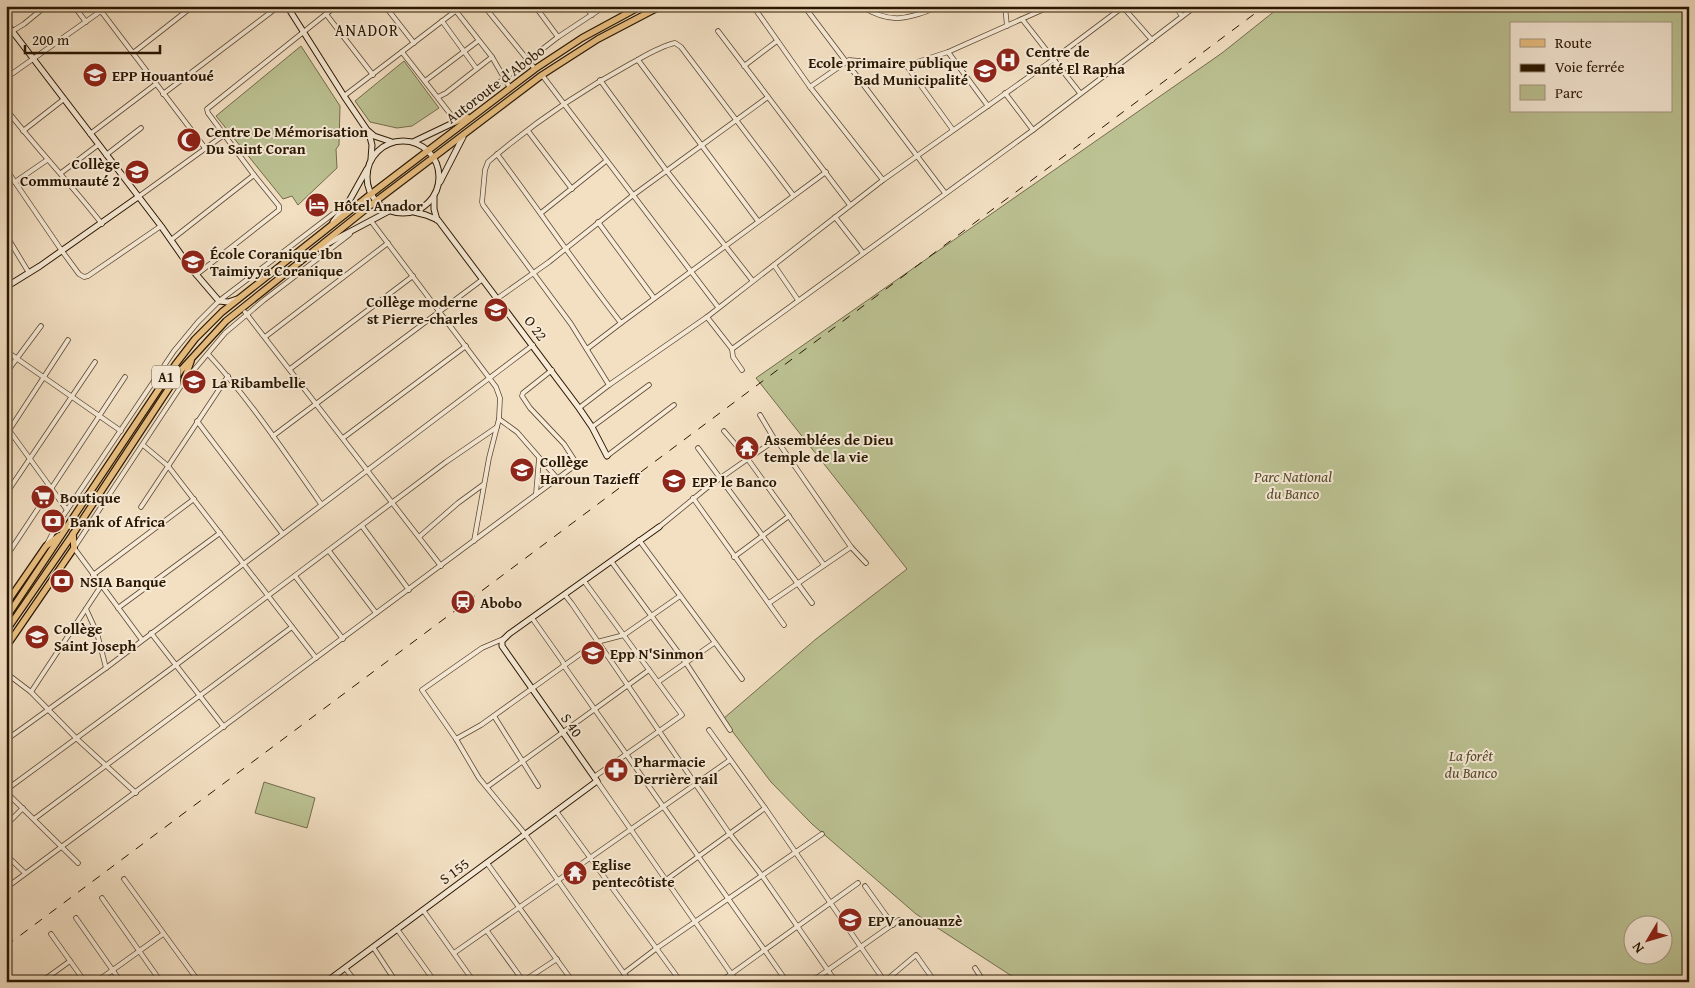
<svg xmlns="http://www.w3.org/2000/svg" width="1695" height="988" viewBox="0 0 1695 988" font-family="'Gentium Book Plus',serif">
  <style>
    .green { fill: #bcc293; stroke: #736c4a; fill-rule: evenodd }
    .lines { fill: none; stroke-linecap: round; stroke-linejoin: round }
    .street-casing { stroke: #5c4931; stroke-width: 5.5 }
    .secondary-casing { stroke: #2a1700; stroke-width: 7 }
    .primary-casing { stroke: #2a1700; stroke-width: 8 }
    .street { stroke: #f7ebd8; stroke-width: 4 }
    .secondary { stroke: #f7ebd8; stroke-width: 5 }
    .primary { stroke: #eac082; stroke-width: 5.5 }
    .rail { stroke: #2a1700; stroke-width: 1; stroke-dasharray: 9 9; stroke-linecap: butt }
    .labels { text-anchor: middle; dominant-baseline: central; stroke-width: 4; stroke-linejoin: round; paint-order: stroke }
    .shield { fill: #f7ebd8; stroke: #685741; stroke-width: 1 }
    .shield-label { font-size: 14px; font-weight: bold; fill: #2a1700 }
    .poi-label { font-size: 15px; font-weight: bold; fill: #2a1700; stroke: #f7ebd8; text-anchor: start }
    .street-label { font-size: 15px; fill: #2a1700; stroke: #f7ebd8 }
    .park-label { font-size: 15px; font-style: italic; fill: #564a2c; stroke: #f7ebd8 }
    .neighbourhood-label { font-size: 16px; letter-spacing: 1px; fill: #2a1700; stroke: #f7ebd8 }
  </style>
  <rect width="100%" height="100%" fill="#f3e0c3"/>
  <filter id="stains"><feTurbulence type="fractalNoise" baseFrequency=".004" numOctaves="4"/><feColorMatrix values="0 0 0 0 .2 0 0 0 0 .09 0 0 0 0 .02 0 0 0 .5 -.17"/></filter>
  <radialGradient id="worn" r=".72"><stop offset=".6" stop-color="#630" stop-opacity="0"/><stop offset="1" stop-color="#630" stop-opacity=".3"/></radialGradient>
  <g class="green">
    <path d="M1281,6h408v976h-668l-105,-68 -104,-90 -41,-42 -48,-63 93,-80 91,-70 -151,-191 466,-325zM1511,24h160v87h-160zM1632,926h30v30h-30z"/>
    <polygon points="301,46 340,106 339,145 336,149 337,168 298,205 292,196 283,199 216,116"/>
    <polygon points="404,61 439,108 412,126 397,128 370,122 355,101"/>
    <polygon points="264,782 315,798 307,828 255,813"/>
  </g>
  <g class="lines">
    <defs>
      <g id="street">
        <polyline points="74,6 86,22"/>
        <polyline points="385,6 414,43"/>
        <polyline points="484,6 535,69"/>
        <polyline points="535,6 558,37"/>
        <polyline points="585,6 592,15"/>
        <polyline points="753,6 810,87 883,180"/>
        <polyline points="804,6 945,193"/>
        <path d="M861,6c32,20 47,12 80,0"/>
        <polyline points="1005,6 1007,26"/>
        <polyline points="1122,6 1152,40"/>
        <polyline points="1175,6 1182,16"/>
        <polyline points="101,11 205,148"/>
        <polyline points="456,11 492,57 510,88"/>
        <polyline points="326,14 373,75"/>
        <polyline points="1022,19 1080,93"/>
        <polyline points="442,21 476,68"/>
        <polyline points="718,31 850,205"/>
        <polyline points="6,35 24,24 46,6"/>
        <polyline points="402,52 455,120"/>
        <polyline points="948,52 988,106"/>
        <polyline points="133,53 193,6"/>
        <polyline points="638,60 758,221"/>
        <polyline points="906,65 953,130"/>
        <polyline points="744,66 777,41"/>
        <polyline points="542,75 718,307"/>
        <polyline points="6,78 108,6"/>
        <polyline points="600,80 666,170 752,280"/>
        <polyline points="425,81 478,41"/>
        <polyline points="810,87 849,60 901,65 911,64 948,52 1051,6"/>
        <polyline points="1005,93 1033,130"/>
        <polyline points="163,94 279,6"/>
        <polyline points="344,96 462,6"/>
        <polyline points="438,97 446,93 492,57"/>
        <path d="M6,109c31,40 65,75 96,115"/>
        <polyline points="455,122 461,112 558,37 605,6"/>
        <polyline points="23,131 64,99"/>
        <polyline points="528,131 572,189"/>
        <polyline points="90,134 156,84"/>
        <path d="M497,154c42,56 81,114 124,169l205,-151"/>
        <polyline points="106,155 141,128"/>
        <polyline points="6,169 62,251 79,274 84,277 88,276 161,226"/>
        <polyline points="61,173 98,145"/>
        <polyline points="254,175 208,113 207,109 336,6"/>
        <polyline points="15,182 47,160"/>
        <polyline points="138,197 224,135"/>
        <polyline points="541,213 606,161"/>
        <polyline points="835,217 863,253"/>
        <polyline points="371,221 496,387 500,398 499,419 489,458 474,541"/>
        <polyline points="598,222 654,298"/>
        <polyline points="6,235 29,273"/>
        <polyline points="171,240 254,175 279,206 279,210 196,275"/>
        <polyline points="774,265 798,300"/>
        <polyline points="498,298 549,262 632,196 768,97"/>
        <polyline points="245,312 441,566"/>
        <polyline points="707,317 732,349 733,357 742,370"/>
        <polyline points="265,337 388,243"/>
        <polyline points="587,349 621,323"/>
        <polyline points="732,349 1033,130 1196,6"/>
        <polyline points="6,351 121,431"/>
        <path d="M208,354c42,46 77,99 113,150"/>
        <polyline points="290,369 413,276"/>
        <polyline points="6,373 41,326"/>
        <path d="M609,385l-38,-61 -88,-119 -1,-3 3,-32 3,-8c44,-38 91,-70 142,-98 13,-7 30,-18 45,-21l6,4 6,8 106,140"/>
        <polyline points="579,408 609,385 707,317 883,180 1047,64 1123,7"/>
        <polyline points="760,415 775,440"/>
        <polyline points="499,419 517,432 557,478"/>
        <polyline points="197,421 282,533"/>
        <polyline points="6,426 67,510"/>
        <polyline points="592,427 649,385"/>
        <polyline points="724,431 747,458 824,565"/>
        <polyline points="6,435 68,340"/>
        <polyline points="273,436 483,279"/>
        <polyline points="343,438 466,346"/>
        <polyline points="143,445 168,466 316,658"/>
        <polyline points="698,448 812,603"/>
        <polyline points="607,456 674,405"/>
        <polyline points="6,494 95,362"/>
        <polyline points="536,494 539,459"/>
        <polyline points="693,498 784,625"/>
        <polyline points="141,507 228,376"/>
        <polyline points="362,526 409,590"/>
        <polyline points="659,527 709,486 775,440 778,442 851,547 866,563"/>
        <polyline points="419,537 458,503 484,484"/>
        <polyline points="639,540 742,679"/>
        <polyline points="47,544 57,525 174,351 198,322 219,301 342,207"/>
        <polyline points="329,551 376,613"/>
        <polyline points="6,557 125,377"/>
        <polyline points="734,557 789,516"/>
        <polyline points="611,561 686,663 730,730"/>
        <polyline points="93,575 194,499"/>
        <polyline points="295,576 343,639"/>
        <polyline points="584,581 682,715 594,777"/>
        <polyline points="565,595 572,604 729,833 763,877 836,982"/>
        <polyline points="769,603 851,547"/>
        <polyline points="118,608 220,533"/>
        <polyline points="86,609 97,633 106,668"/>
        <polyline points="532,618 563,662 564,666 787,982"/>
        <polyline points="151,633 224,727"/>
        <polyline points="503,639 482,648 422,690 456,739 479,778 525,834 630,982"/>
        <polyline points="142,640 74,548 183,383 225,333 264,300 350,234"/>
        <polyline points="6,673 31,692 76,738 136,793"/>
        <polyline points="658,682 714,643"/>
        <polyline points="31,692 101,586"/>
        <polyline points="494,716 538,786"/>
        <polyline points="709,730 765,808 885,982"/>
        <polyline points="456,739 481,725 597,642 624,635 680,596"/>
        <polyline points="6,740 106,668 533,345"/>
        <polyline points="597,781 737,982"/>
        <polyline points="487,787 649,670"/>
        <polyline points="6,790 176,665 446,462 497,427"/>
        <polyline points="6,792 78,863"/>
        <polyline points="556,811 681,982"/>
        <polyline points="34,819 292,627"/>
        <polyline points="6,825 23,808"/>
        <polyline points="6,855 25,873"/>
        <polyline points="487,863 573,982"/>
        <polyline points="124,879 199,982"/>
        <polyline points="666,880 765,808"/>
        <polyline points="865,886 893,925"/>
        <polyline points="6,888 577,464 564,444 530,408 522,396 523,393 552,370"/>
        <polyline points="102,898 161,982"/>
        <polyline points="423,910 474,982"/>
        <polyline points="76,918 121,982"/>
        <polyline points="397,929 435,982"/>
        <polyline points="487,931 524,982"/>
        <polyline points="51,934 85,982"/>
        <polyline points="373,947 396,982"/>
        <polyline points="454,953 730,760"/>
        <polyline points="345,968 356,982"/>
        <polyline points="975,968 984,982"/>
        <polyline points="624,973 657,948 822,834"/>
        <polyline points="41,982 70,961"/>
        <polyline points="96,982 163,934"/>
        <polyline points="522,982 557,959"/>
        <polyline points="720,982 858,883"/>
        <polyline points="811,982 899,920"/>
        <polyline points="884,982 916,955 935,982"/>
      </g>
      <g id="secondary">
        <polyline points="287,6 344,96 367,130 374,136 392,142"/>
        <polyline points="6,23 161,226 189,266 219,301 228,302 237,299"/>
        <polyline points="369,133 372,145 371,159"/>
        <circle cx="403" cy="177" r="36"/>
        <polyline points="413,142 455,122"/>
        <polyline points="440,182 463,137"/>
        <polyline points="434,197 434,209 437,220"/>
        <polyline points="414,212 426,215 438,220 579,408 592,427 607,456"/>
        <polyline points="333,222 348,203 367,169"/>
        <polyline points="323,246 389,211"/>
        <polyline points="6,287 40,266 138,197"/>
        <polyline points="326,982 597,781 502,646 502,641 509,634 659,527"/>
      </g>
      <g id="primary">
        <polyline points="455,122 467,117"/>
        <polyline points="183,383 191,361"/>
        <polyline points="6,604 46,546 59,536"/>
        <polyline points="6,618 175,365 195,339 222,312 371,194 535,69 582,38 641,6"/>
        <polyline points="6,631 73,534 181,370 226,321 376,201 542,75 598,39 661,6"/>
        <polyline points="6,647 74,548 73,534"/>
      </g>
    </defs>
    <use href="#street" class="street-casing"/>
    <use href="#secondary" class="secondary-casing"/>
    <use href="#primary" class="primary-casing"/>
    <use href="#street" class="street"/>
    <use href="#secondary" class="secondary"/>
    <use href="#primary" class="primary"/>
    <polyline class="rail" points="6,946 1265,6"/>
  </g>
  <defs>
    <symbol id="hospital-disc" viewBox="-11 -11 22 22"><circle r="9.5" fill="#8f2418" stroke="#f7ebd8"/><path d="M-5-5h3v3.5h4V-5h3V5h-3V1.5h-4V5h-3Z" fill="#fff"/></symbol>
    <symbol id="school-disc" viewBox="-11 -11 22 22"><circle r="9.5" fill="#8f2418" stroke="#f7ebd8"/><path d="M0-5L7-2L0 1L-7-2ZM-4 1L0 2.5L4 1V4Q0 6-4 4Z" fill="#fff"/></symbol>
    <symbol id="mosque-disc" viewBox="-11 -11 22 22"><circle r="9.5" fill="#8f2418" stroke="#f7ebd8"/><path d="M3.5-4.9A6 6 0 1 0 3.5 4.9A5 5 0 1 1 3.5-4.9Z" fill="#fff"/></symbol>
    <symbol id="hotel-disc" viewBox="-11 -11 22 22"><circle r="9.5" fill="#8f2418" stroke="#f7ebd8"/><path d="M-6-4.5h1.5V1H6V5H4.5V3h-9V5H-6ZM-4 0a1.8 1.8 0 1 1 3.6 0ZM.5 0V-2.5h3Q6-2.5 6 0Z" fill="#fff"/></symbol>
    <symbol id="temple-disc" viewBox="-11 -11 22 22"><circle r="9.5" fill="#8f2418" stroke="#f7ebd8"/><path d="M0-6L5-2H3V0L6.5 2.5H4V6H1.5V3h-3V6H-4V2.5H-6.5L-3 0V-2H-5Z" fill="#fff"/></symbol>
    <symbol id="university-disc" viewBox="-11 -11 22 22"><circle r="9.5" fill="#8f2418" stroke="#f7ebd8"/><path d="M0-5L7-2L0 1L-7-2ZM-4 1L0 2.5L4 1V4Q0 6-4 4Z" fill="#fff"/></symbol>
    <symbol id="supermarket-disc" viewBox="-11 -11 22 22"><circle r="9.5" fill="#8f2418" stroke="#f7ebd8"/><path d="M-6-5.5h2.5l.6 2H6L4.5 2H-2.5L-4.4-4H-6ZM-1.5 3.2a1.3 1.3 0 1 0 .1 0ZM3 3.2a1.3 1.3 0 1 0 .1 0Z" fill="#fff"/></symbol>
    <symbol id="bank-disc" viewBox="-11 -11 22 22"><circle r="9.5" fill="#8f2418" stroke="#f7ebd8"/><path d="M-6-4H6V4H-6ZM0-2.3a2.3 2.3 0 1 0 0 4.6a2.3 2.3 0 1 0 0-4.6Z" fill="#fff"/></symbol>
    <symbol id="station-disc" viewBox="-11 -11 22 22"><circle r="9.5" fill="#8f2418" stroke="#f7ebd8"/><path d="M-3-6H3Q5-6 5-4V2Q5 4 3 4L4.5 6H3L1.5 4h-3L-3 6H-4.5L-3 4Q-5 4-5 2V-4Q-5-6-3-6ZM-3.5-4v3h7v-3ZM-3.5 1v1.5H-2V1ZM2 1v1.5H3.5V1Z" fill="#fff"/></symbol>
    <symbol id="pharmacy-disc" viewBox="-11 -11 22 22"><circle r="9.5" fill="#8f2418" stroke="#f7ebd8"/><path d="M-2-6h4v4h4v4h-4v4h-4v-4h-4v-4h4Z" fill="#fff"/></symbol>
  </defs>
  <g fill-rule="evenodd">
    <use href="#hospital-disc" x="994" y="46" width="28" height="28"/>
    <use href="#school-disc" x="971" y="57" width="28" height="28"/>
    <use href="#school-disc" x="81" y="61" width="28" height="28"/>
    <use href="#mosque-disc" x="175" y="126" width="28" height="28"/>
    <use href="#school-disc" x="123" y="158" width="28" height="28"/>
    <use href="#hotel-disc" x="303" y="191" width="28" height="28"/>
    <use href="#school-disc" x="179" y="248" width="28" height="28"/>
    <use href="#school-disc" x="482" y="296" width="28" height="28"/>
    <use href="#school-disc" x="180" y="368" width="28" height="28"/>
    <use href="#temple-disc" x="733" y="434" width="28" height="28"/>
    <use href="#university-disc" x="508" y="456" width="28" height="28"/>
    <use href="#school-disc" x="660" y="467" width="28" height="28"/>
    <use href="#supermarket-disc" x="29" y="483" width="28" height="28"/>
    <use href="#bank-disc" x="39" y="507" width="28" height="28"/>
    <use href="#bank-disc" x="48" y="567" width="28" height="28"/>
    <use href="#station-disc" x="449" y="588" width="28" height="28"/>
    <use href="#school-disc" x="23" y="623" width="28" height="28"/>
    <use href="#school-disc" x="579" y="639" width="28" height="28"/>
    <use href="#pharmacy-disc" x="602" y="756" width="28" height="28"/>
    <use href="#temple-disc" x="561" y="859" width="28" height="28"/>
    <use href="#school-disc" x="836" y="906" width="28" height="28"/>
  </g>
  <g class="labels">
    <rect class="shield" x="152" y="365.5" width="28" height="23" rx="4"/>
    <g class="shield-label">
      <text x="166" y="377">A1</text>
    </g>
    <g class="poi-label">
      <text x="1026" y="51">Centre de<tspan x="1026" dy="17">Santé El Rapha</tspan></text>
      <text x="968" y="62" text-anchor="end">Ecole primaire publique<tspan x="968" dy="17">Bad Municipalité</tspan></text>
      <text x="112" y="75">EPP Houantoué</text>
      <text x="206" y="131">Centre De Mémorisation<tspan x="206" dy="17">Du Saint Coran</tspan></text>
      <text x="120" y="163" text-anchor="end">Collège<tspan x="120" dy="17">Communauté 2</tspan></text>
      <text x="334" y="205">Hôtel Anador</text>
      <text x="210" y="253">École Coranique Ibn<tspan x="210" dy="17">Taimiyya Coranique</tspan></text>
      <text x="478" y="301" text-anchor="end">Collège moderne<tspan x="478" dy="17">st Pierre-charles</tspan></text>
      <text x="212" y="382">La Ribambelle</text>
      <text x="764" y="439">Assemblées de Dieu<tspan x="764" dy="17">temple de la vie</tspan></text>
      <text x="540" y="461">Collège<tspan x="540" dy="17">Haroun Tazieff</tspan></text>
      <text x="692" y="481">EPP le Banco</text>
      <text x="60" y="497">Boutique</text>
      <text x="70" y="521">Bank of Africa</text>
      <text x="80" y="581">NSIA Banque</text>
      <text x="480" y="602">Abobo</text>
      <text x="54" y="628">Collège<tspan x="54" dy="17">Saint Joseph</tspan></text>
      <text x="610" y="653">Epp N'Sinmon</text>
      <text x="634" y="761">Pharmacie<tspan x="634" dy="17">Derrière rail</tspan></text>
      <text x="592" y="864">Eglise<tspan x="592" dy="17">pentecôtiste</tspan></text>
      <text x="868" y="920">EPV anouanzè</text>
    </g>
    <g class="street-label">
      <text transform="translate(495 84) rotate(-37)">Autoroute d'Abobo</text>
      <text transform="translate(536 328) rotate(53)">O 22</text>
      <text transform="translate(572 725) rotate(55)">S 40</text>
      <text transform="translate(454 871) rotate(-37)">S 155</text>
    </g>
    <g class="park-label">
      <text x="1293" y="476">Parc National<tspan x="1293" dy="17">du Banco</tspan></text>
      <text x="1471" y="755">La forêt<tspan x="1471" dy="17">du Banco</tspan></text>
    </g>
    <g class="neighbourhood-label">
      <text x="367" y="30">ANADOR</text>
    </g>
  </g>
  <rect width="1695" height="988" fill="none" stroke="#f3e0c3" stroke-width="25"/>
  <rect x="8" y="8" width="1680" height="973" fill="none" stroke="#2a1700" stroke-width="2.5"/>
  <rect x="12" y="12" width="1670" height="963" fill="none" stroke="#2a1700"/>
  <rect x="1510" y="22" width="162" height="90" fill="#f7ebd8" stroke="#a59682"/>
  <rect x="1520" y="39" width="25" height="8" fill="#eac082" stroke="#a59682"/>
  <text x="1555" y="48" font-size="15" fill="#2a1700">Route</text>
  <rect x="1520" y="64" width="25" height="8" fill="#2a1700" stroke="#a59682"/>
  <text x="1555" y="72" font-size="15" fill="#2a1700">Voie ferrée</text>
  <rect x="1520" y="85" width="25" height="15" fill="#bcc293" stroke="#a59682"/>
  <text x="1555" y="98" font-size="15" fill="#2a1700">Parc</text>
  <g transform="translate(1648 940) rotate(232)"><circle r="24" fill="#f7ebd8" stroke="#a59682"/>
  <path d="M0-4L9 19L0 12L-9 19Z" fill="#8f2418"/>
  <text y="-8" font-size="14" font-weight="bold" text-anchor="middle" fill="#2a1700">N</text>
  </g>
  <path d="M25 45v8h135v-8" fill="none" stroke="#2a1700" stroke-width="2.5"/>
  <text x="32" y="45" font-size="15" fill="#2a1700" stroke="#f7ebd8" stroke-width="4" paint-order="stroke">200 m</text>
  <rect width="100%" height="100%" filter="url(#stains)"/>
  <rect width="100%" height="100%" fill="url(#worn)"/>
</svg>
